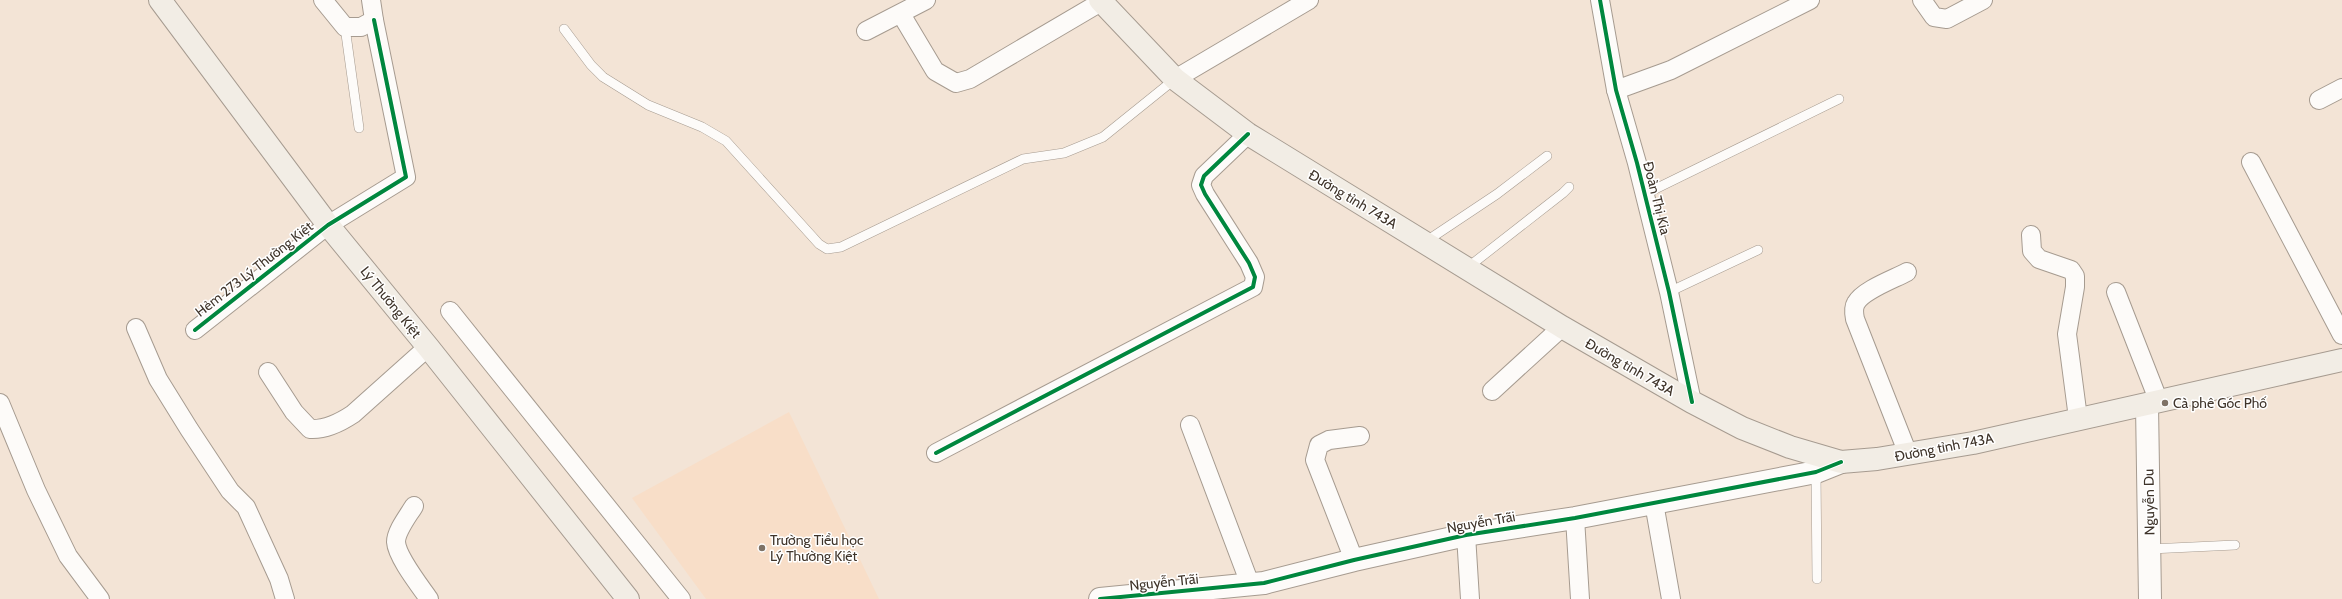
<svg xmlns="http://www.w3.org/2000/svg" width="2342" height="599" viewBox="0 0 2342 599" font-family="Cabin,sans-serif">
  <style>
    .built { fill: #f8dec8 }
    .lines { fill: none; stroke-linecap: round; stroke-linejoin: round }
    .service-casing { stroke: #a69b90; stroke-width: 10 }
    .minor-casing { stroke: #a69b90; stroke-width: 20 }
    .tertiary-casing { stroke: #a69b90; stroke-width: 24 }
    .secondary-casing { stroke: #a69b90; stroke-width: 24 }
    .service { stroke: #fdfbf9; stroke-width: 9 }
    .minor { stroke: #fdfbf9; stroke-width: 18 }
    .tertiary { stroke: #fdfbf9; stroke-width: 22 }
    .secondary { stroke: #f2ede5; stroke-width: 22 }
    .cycleway-casing { stroke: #fff; stroke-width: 6 }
    .cycleway { stroke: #00873e; stroke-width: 4 }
    .poi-dot { fill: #7e7266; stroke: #fff; stroke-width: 1.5 }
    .labels { text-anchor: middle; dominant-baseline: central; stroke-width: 3; stroke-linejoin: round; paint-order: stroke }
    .street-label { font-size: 14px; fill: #3f342a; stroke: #fff }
    .poi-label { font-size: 14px; fill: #3f342a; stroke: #fff; text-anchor: start }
  </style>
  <rect width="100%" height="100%" fill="#f3e4d6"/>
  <polygon class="built" points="789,412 879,599 706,599 632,498"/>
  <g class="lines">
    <defs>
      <g id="service">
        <polyline points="345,27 359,128"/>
        <polyline points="564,29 591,65 603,77 648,105 702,127 726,141 819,244 827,249 841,247 1023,159 1064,153 1103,137 1175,79"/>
        <polyline points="1645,194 1839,99"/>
        <polyline points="1425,242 1497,194 1547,156"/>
        <polyline points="1467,268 1563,193 1569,187"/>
        <polyline points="1669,292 1758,250"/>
        <polyline points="1816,472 1817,579"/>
        <polyline points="2150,549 2235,545"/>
      </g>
      <g id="minor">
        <polyline points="323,0 345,27 361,27 374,20 371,0"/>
        <polyline points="1600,0 1616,90 1637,163 1669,292 1692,402"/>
        <polyline points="1922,0 1934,17 1947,19 1983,0"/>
        <polyline points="901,14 935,71 956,83 970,79 1101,2"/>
        <polyline points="866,31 926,0"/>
        <polyline points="1175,79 1309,0"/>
        <polyline points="1616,90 1671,70 1810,0"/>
        <polyline points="2319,100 2342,88"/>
        <polyline points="2251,162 2342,335"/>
        <polyline points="2031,235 2032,251 2039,259 2071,270 2075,276 2075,287 2067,334 2078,418"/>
        <path d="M1907,272c-13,7 -44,18 -51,31 -3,5 -2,11 -1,16l53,135"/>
        <polyline points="2116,292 2159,402"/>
        <polyline points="450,311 681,599"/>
        <polyline points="136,328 158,379 189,429 230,491 246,507 279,579 285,599"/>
        <polyline points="195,330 328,225 406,177 374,20"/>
        <path d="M268,372l26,40 16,17c15,1 31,-7 43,-15l75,-67"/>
        <polyline points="1492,391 1562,327"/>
        <polyline points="0,403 36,490 68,556 100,599"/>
        <polyline points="1190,425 1250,584"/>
        <polyline points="936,453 1253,287 1255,277 1249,263 1205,194 1201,185 1204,176 1248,134"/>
        <polyline points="1654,503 1671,599"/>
        <path d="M414,506c-6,10 -18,25 -18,36 1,15 24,44 33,57"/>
        <polyline points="1575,518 1580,599"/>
        <polyline points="1466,535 1470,599"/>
        <polyline points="1354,560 1315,460 1319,445 1329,440 1360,436"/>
      </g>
      <g id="tertiary">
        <polyline points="2147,405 2150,599"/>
        <polyline points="1100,599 1264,583 1354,560 1466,535 1575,518 1816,472 1841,462"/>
      </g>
      <g id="secondary">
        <polyline points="160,0 328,225 428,347 628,599"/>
        <polyline points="1100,0 1175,79 1248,134 1562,327 1692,402 1742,428 1790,447 1841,462 1877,459 1973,443 2342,360"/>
      </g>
    </defs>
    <use href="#service" class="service-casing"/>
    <use href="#minor" class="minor-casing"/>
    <use href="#tertiary" class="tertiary-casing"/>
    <use href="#secondary" class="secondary-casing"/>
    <use href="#service" class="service"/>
    <use href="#minor" class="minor"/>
    <use href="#tertiary" class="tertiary"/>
    <use href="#secondary" class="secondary"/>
    <defs>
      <g id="cycleway">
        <polyline points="1600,0 1616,90 1637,163 1669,292 1692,402"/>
        <polyline points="195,330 328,225 406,177 374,20"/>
        <polyline points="936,453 1253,287 1255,277 1249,263 1205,194 1201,185 1204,176 1248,134"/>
        <polyline points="1100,599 1264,583 1354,560 1466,535 1575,518 1816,472 1841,462"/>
      </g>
    </defs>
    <use href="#cycleway" class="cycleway-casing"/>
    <use href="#cycleway" class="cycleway"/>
  </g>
  <g class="poi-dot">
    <circle cx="2165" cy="403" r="4"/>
    <circle cx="762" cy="548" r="4"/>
  </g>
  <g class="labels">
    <g class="street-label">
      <text transform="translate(1657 198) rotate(76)">Đoàn Thị Kia</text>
      <text transform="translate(1353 199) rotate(31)">Đường tỉnh 743A</text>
      <text transform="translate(254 269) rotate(-38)">Hẻm 273 Lý Thường Kiệt</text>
      <text transform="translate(391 302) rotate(51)">Lý Thường Kiệt</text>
      <text transform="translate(1630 367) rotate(30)">Đường tỉnh 743A</text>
      <text transform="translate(1944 447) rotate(-11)">Đường tỉnh 743A</text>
      <text transform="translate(2149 502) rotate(-91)">Nguyễn Du</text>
      <text transform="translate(1481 522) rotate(-10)">Nguyễn Trãi</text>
      <text transform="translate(1164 582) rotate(-6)">Nguyễn Trãi</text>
    </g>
    <g class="poi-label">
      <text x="2173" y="403">Cà phê Góc Phố</text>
      <text x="770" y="540">Trường Tiểu học<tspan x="770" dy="16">Lý Thường Kiệt</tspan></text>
    </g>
  </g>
</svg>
